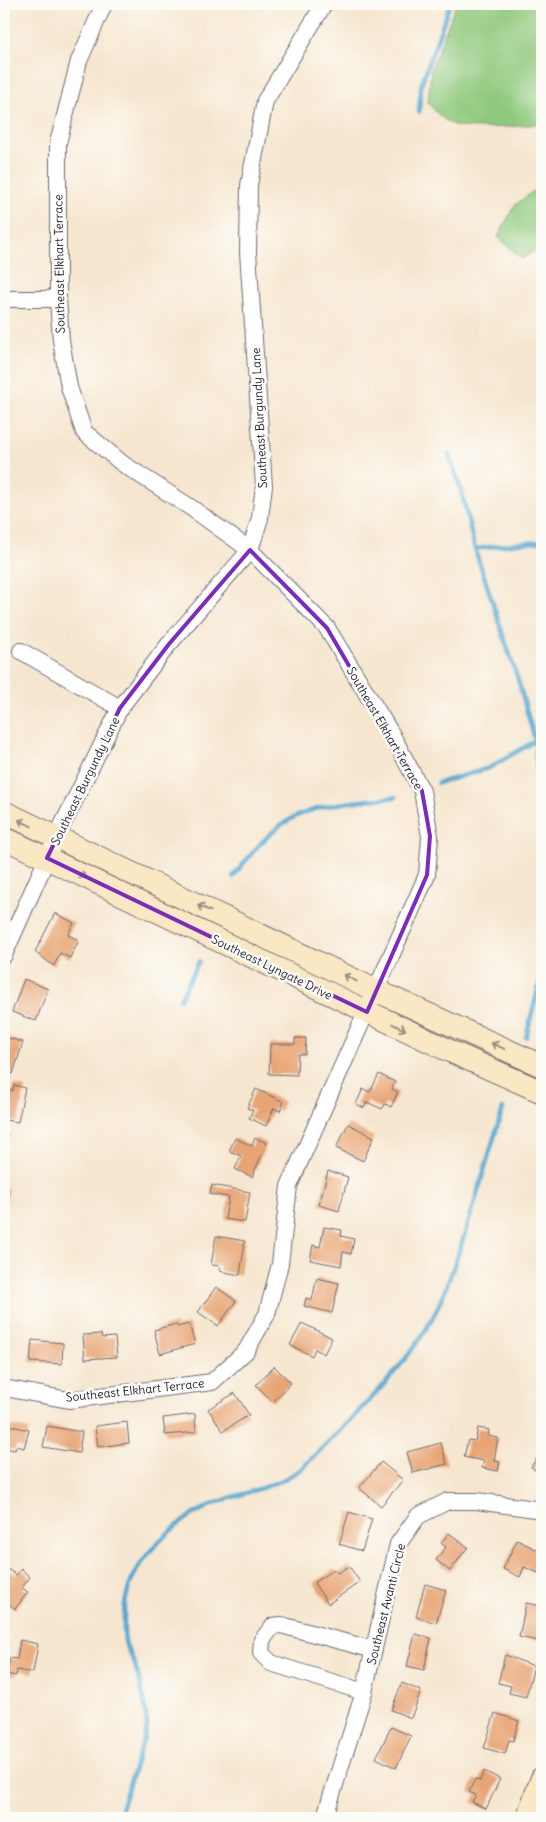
<svg xmlns="http://www.w3.org/2000/svg" width="546" height="1822" viewBox="0 0 546 1822" font-family="Delius,sans-serif">
  <style>
    .green { fill: #90c97d; stroke: #59765c }
    .lines { fill: none; stroke-linecap: round; stroke-linejoin: round }
    .stream { stroke: #55a8d0; stroke-width: 4.5 }
    .building { fill: #e8a473 }
    .street-casing { stroke: #6c676f; stroke-width: 18 }
    .secondary-casing { stroke: #6c676f; stroke-width: 24 }
    .street { stroke: #fff; stroke-width: 16 }
    .secondary { stroke: #fae7c3; stroke-width: 22 }
    .oneway { stroke: #998e86 }
    .marked { fill: none; stroke: #7b2cbf; stroke-width: 4; stroke-linejoin: round }
    .labels { text-anchor: middle; dominant-baseline: central; stroke-width: 5; stroke-linejoin: round; paint-order: stroke }
    .street-label { font-size: 12px; fill: #22223b; stroke: #fdfcf7 }
  </style>
  <rect width="100%" height="100%" fill="#fdfcf7"/>
  <filter id="ink" filterUnits="userSpaceOnUse"><feTurbulence type="fractalNoise" baseFrequency=".02" numOctaves="2"/><feDisplacementMap in="SourceGraphic" scale="10" xChannelSelector="R" yChannelSelector="G"/><feConvolveMatrix kernelMatrix="1 2 1 2 8 2 1 2 1" color-interpolation-filters="sRGB"/></filter>
  <filter id="wash" filterUnits="userSpaceOnUse"><feTurbulence type="fractalNoise" baseFrequency=".0096" numOctaves="4" result="noise"/><feDisplacementMap in="SourceGraphic" scale="20" xChannelSelector="R" yChannelSelector="G"/><feGaussianBlur stdDeviation="1.12" result="paint"/><feColorMatrix in="noise" values="0 0 0 0 0 0 0 0 0 0 0 0 0 0 0 0 0 1.4 0 .05"/><feComposite in="paint" operator="in"/></filter>
  <g filter="url(#wash)">
    <rect width="100%" height="100%" fill="#f6e6cf"/>
    <g class="green">
      <path d="M456,4h86v119c-16,3 -75,8 -88,2 -12,-5 -19,-14 -26,-23l3,-32z"/>
      <polygon points="542,184 542,245 522,259 498,237 514,206"/>
    </g>
    <g class="lines">
      <g class="stream">
        <polyline points="419,112 421,85 450,4"/>
        <polyline points="449,455 461,489 474,546 519,683 535,741 542,859"/>
        <polyline points="475,549 519,543 542,542"/>
        <polyline points="438,783 489,768 535,741"/>
        <path d="M233,877c17,-22 38,-50 64,-61 30,-14 66,-15 99,-19"/>
        <polyline points="180,999 199,961"/>
        <polyline points="526,1037 542,974"/>
        <path d="M118,1818l29,-89c0,-21 -6,-44 -12,-64 -2,-7 -7,-13 -9,-20 -3,-9 -2,-22 -2,-31 2,-53 53,-97 100,-114 26,-9 55,-15 77,-31 43,-43 98,-93 128,-145 12,-21 20,-44 28,-67 17,-48 30,-99 46,-148"/>
      </g>
    </g>
    <g id="blocks">
      <g class="building">
        <polygon points="55,913 74,923 68,935 79,940 70,958 60,953 54,966 35,952"/>
        <polygon points="24,979 48,989 36,1021 12,1012"/>
        <polygon points="5,1037 23,1042 13,1074 4,1072"/>
        <polygon points="295,1038 306,1038 305,1054 298,1054 297,1075 269,1074 270,1044 295,1044"/>
        <polygon points="379,1074 395,1082 392,1089 398,1092 391,1107 385,1104 382,1109 367,1102 364,1108 356,1104 363,1089 370,1092"/>
        <polygon points="14,1085 25,1088 18,1122 5,1120 4,1123 4,1089 13,1091"/>
        <polygon points="256,1089 284,1102 280,1111 274,1108 266,1126 249,1118 253,1110 247,1108"/>
        <polygon points="348,1124 374,1137 363,1161 336,1148"/>
        <polygon points="4,1134 8,1135 5,1155 4,1155"/>
        <polygon points="235,1138 252,1146 255,1138 267,1143 252,1177 235,1169 241,1156 229,1151"/>
        <polygon points="328,1171 348,1177 339,1211 319,1205"/>
        <polygon points="212,1185 250,1192 245,1222 225,1219 229,1197 210,1194"/>
        <polygon points="4,1189 8,1190 5,1211 4,1211"/>
        <polygon points="324,1227 342,1230 341,1236 354,1239 351,1254 343,1252 341,1266 310,1260 313,1245 320,1247"/>
        <polygon points="216,1236 245,1241 240,1275 219,1271 220,1266 211,1265"/>
        <polygon points="317,1278 339,1283 332,1313 304,1306 306,1298 312,1300"/>
        <polygon points="216,1287 236,1301 218,1326 198,1312"/>
        <polygon points="4,1321 10,1324 4,1337"/>
        <polygon points="302,1323 332,1338 324,1354 315,1349 312,1356 290,1345"/>
        <polygon points="176,1324 177,1327 189,1324 195,1344 160,1354 154,1330"/>
        <polygon points="101,1334 102,1338 115,1337 117,1357 85,1359 83,1335"/>
        <polygon points="32,1340 63,1343 62,1364 30,1362"/>
        <polygon points="274,1366 291,1383 273,1402 256,1385"/>
        <polygon points="235,1393 249,1415 223,1431 208,1409"/>
        <polygon points="195,1414 196,1432 165,1435 163,1418"/>
        <polygon points="127,1422 129,1443 98,1447 95,1426"/>
        <polygon points="4,1424 29,1430 24,1448 16,1446 15,1450 4,1448"/>
        <polygon points="47,1426 82,1432 79,1453 43,1447"/>
        <polygon points="478,1428 489,1430 488,1436 498,1438 494,1461 500,1462 498,1471 482,1468 484,1461 464,1457 468,1440 475,1441"/>
        <polygon points="441,1443 447,1464 413,1473 407,1452"/>
        <polygon points="542,1451 542,1475 531,1467"/>
        <polygon points="381,1462 403,1480 381,1506 359,1488"/>
        <polygon points="349,1512 372,1519 362,1551 339,1544"/>
        <polygon points="449,1533 468,1547 450,1571 436,1560 446,1547 441,1543"/>
        <polygon points="517,1540 542,1552 541,1574 524,1567 520,1577 503,1569"/>
        <polygon points="349,1566 360,1582 328,1604 314,1583 334,1569 338,1573"/>
        <polygon points="6,1568 16,1575 21,1569 30,1577 22,1588 28,1592 15,1609 4,1600 4,1571"/>
        <polygon points="425,1584 446,1590 436,1623 416,1617"/>
        <polygon points="526,1603 542,1606 542,1623 538,1641 519,1637"/>
        <polygon points="415,1634 431,1638 424,1670 407,1666"/>
        <polygon points="20,1640 38,1644 33,1673 17,1670 16,1676 7,1674 10,1658 17,1659"/>
        <polygon points="505,1655 534,1666 526,1697 509,1693 511,1686 498,1683"/>
        <polygon points="402,1683 421,1691 411,1718 391,1710"/>
        <polygon points="495,1713 519,1721 513,1741 509,1740 505,1754 484,1748"/>
        <polygon points="391,1727 411,1736 396,1768 376,1758"/>
        <polygon points="484,1771 500,1779 486,1809 472,1802 476,1795 469,1792 475,1779 480,1781"/>
      </g>
    </g>
  </g>
  <g filter="url(#ink)">
    <use href="#blocks" fill-opacity="0" stroke="#6c676f" stroke-width="1"/>
    <g class="lines">
      <defs>
        <g id="street">
          <polyline points="4,299 58,299"/>
          <polyline points="21,651 120,708"/>
          <polyline points="4,955 56,838 120,708 169,644 250,550 260,518 264,486 248,252 249,185 265,101 324,4"/>
          <polyline points="4,1388 69,1400 212,1382 246,1351 267,1314 280,1264 289,1186 427,875 430,836 422,791 392,735 327,628 250,550 190,507 123,464 84,432 69,387 61,340 58,299 58,143 79,61 104,4"/>
          <polyline points="364,1692 271,1663 261,1653 262,1640 273,1626 281,1625 374,1650"/>
          <polyline points="331,1818 327,1810 364,1692 398,1544 418,1516 448,1501 477,1501 542,1510"/>
        </g>
        <g id="secondary">
          <polyline points="4,812 377,991 542,1066"/>
          <polyline points="4,838 452,1052 542,1092"/>
          <polyline points="527,1818 542,1778"/>
        </g>
      </defs>
      <use href="#street" class="street-casing"/>
      <use href="#secondary" class="secondary-casing"/>
      <use href="#street" class="street"/>
      <use href="#secondary" class="secondary"/>
    </g>
    <defs><path id="oneway-shaft" d="M-6 0H5M1.5-3L5.5 0L1.5 3" fill="none" stroke-width="1.6" stroke-linecap="round" stroke-linejoin="round" transform="scale(1.25)"/></defs>
    <g class="oneway">
      <use href="#oneway-shaft" transform="translate(25 823) rotate(-154)"/>
      <use href="#oneway-shaft" transform="translate(79 874) rotate(26)"/>
      <use href="#oneway-shaft" transform="translate(204 908) rotate(-154)"/>
      <use href="#oneway-shaft" transform="translate(350 978) rotate(-154)"/>
      <use href="#oneway-shaft" transform="translate(399 1027) rotate(25)"/>
      <use href="#oneway-shaft" transform="translate(498 1046) rotate(-156)"/>
    </g>
  </g>
  <path class="marked" d="M250,550l77,78 95,163 8,45 -3,39 -60,137 -320,-154 73,-150 49,-64z"/>
  <g class="labels">
    <g class="street-label">
      <text transform="translate(59 264) rotate(-91)">Southeast Elkhart Terrace</text>
      <text transform="translate(259 418) rotate(-93)">Southeast Burgundy Lane</text>
      <text transform="translate(385 728) rotate(60)">Southeast Elkhart Terrace</text>
      <text transform="translate(85 781) rotate(-64)">Southeast Burgundy Lane</text>
      <text transform="translate(272 967) rotate(26)">Southeast Lyngate Drive</text>
      <text transform="translate(135 1390) rotate(-6)">Southeast Elkhart Terrace</text>
      <text transform="translate(386 1604) rotate(-76)">Southeast Avanti Circle</text>
    </g>
  </g>
  <rect width="546" height="1822" fill="none" stroke="#fdfcf7" stroke-width="20"/>
</svg>
